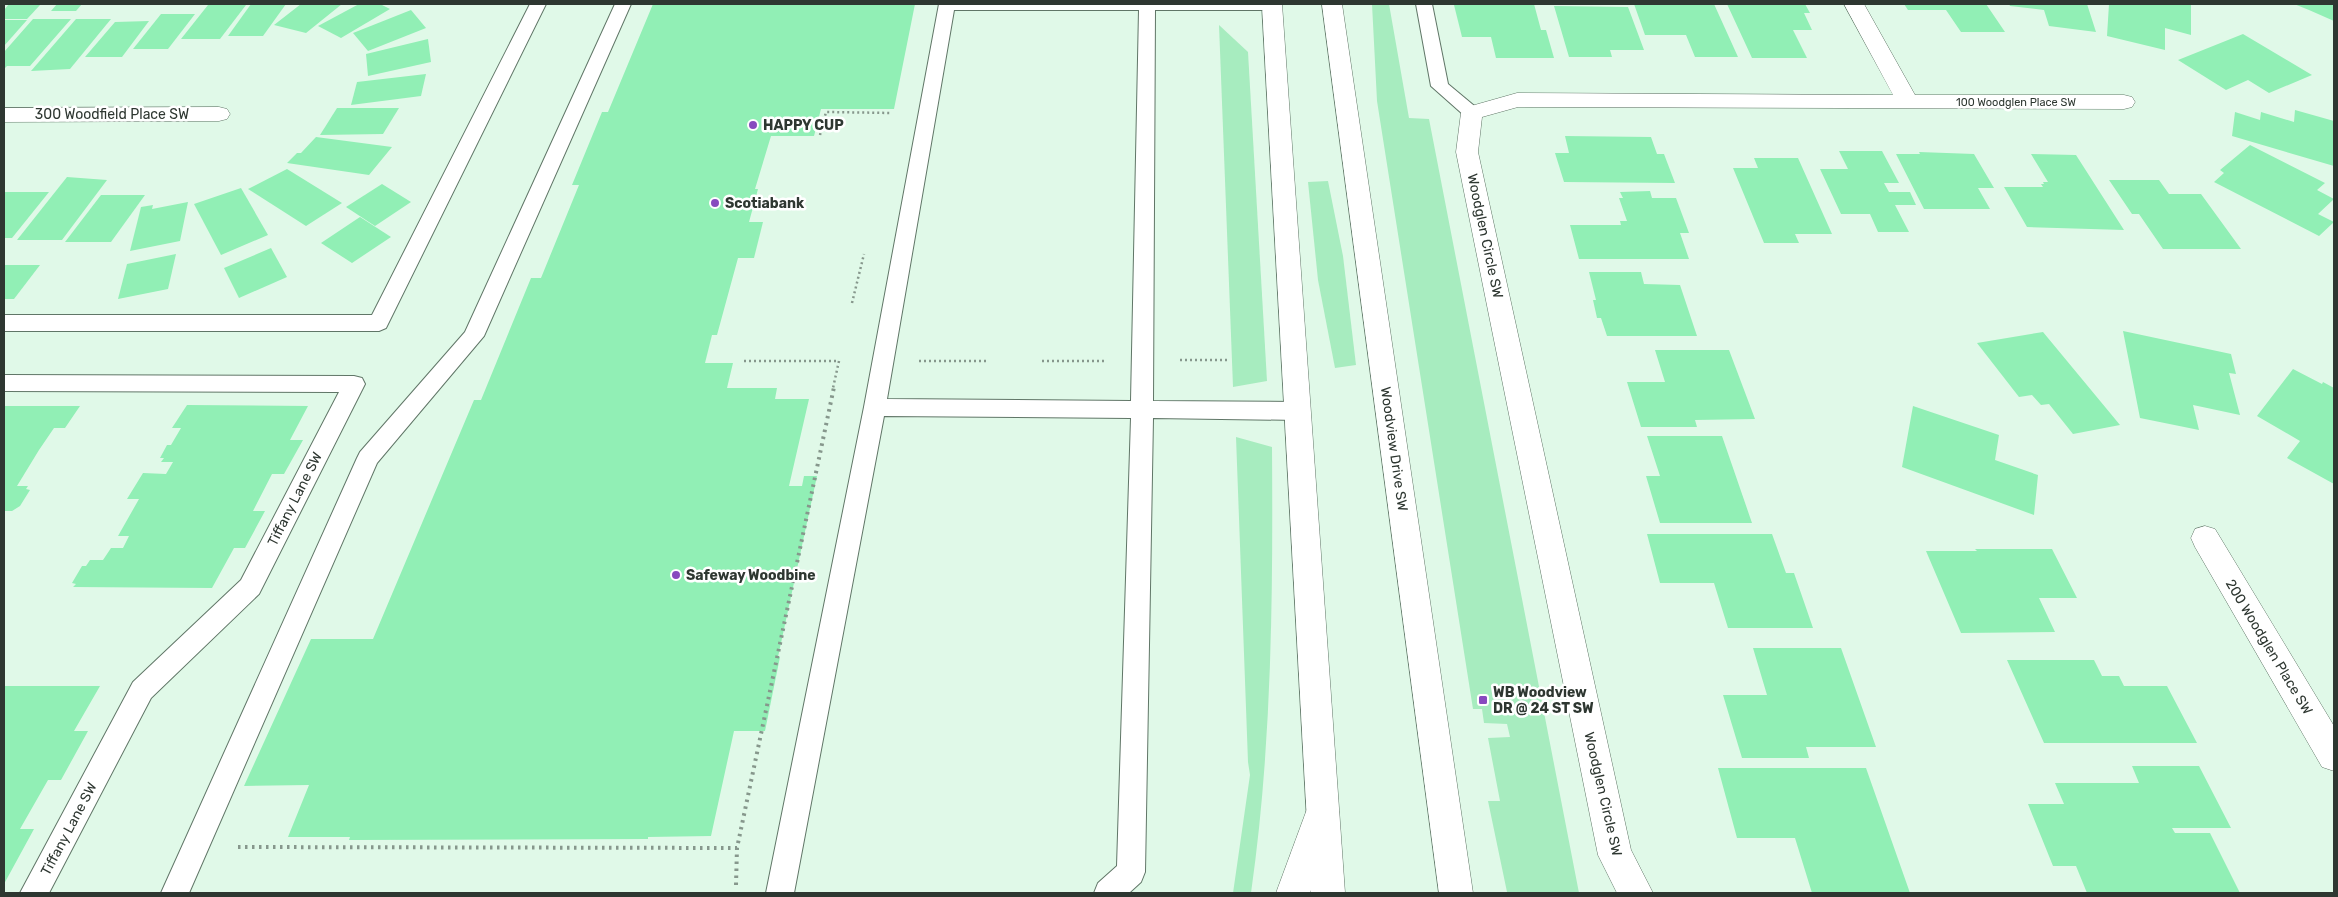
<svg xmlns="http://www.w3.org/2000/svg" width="2338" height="897" viewBox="0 0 2338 897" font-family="Rubik,sans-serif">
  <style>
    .green { fill: #a7ecbf }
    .building { fill: #91efb5 }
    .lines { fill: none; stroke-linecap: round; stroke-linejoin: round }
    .service-casing { stroke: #607667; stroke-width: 2 }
    .minor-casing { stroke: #607667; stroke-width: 1 }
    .tertiary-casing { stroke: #607667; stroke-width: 1 }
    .secondary-casing { stroke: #607667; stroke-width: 1 }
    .path-far1 { stroke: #86978c; stroke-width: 2.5; stroke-dasharray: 2 3; stroke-linecap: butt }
    .path { stroke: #86978c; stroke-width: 4; stroke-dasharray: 2.5 4.5; stroke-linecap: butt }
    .service { fill: #fff; fill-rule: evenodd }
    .minor { fill: #fff; fill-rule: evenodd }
    .tertiary { fill: #fff; fill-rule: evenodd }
    .secondary { fill: #fff; fill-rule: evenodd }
    .poi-dot { fill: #884abf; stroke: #fff; stroke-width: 2 }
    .labels { text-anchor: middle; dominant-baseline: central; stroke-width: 5; stroke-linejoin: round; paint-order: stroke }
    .far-street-label { font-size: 11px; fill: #2e3731; stroke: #fff }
    .street-label { font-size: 14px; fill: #2e3731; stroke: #fff }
    .poi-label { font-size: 14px; font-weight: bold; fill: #2e3731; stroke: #fff; text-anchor: start }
  </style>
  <rect width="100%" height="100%" fill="#e0f9e8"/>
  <g class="green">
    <polygon points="1372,4 1389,4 1409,118 1429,119 1579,893 1507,892 1488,801 1500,801 1488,738 1510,737 1507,724 1484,723 1482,709 1473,709 1377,101"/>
    <polygon points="1219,25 1248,52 1267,381 1233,387"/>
    <polygon points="1328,181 1343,256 1356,365 1335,368 1318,280 1308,182"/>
    <path d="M1236,437l36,10c1,149 0,299 -21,446h-18l17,-118 -2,-13z"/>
  </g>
  <g class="building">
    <polygon points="9,4 41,4 27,19 4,19 4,10"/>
    <polygon points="57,4 82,4 76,11 51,11"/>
    <polygon points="251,4 286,4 263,36 228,36"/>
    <polygon points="301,4 342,4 306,33 274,25"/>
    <polygon points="359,4 380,4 390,9 341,38 318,26"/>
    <polygon points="653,4 915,4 894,109 821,109 814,136 771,136 755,189 758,189 749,222 763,222 754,258 738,258 717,335 712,335 705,363 733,363 727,388 777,388 775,399 809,399 789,486 802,486 804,476 817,476 778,657 780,657 765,731 734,731 711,836 648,837 648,839 349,840 350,837 288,837 309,785 244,786 311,639 373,639 474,400 481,400 531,278 541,278 579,185 572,185 602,112 608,112"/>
    <polygon points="1534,4 1541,30 1546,30 1554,58 1496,58 1491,37 1462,37 1454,5"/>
    <polygon points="1634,4 1714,4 1738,57 1695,57 1686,35 1645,35"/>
    <polygon points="1727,4 1805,4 1810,13 1804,13 1812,30 1793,30 1807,58 1752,58"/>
    <polygon points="1904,4 1986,4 2005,32 1961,32 1946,10 1908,10"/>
    <polygon points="2009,4 2087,4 2096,32 2049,26 2044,10 2010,6"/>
    <polygon points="2109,4 2191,4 2191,35 2165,28 2165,50 2107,36"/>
    <polygon points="2294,4 2334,4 2334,21 2309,10"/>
    <polygon points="208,5 246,5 220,39 181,39"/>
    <polygon points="1554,6 1628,7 1644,50 1610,50 1612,57 1569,57"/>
    <polygon points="411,10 426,28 368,51 353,33"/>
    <polygon points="161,14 195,14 168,49 133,49"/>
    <polygon points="33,19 71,19 30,66 7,66 4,69 4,52"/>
    <polygon points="76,19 111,19 70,69 31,71"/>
    <polygon points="4,20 27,20 4,46"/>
    <polygon points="149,21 122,57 85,57 115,22"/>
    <polygon points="2243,34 2312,75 2269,93 2248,80 2226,90 2178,60"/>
    <polygon points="428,39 431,62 368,76 366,54"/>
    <polygon points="426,74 421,96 351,105 357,82"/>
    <polygon points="337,108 399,108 383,134 320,135"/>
    <polygon points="2295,110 2334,121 2334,166 2232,136 2235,112 2260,120 2261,112 2294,122"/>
    <polygon points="1565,136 1651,137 1657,154 1664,154 1675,183 1564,182 1555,153 1569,153"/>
    <polygon points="316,137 392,147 369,175 287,163 297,153 301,153"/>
    <polygon points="2250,145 2325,183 2317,190 2334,199 2318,214 2334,222 2319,236 2214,182 2224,173 2220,170"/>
    <polygon points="1839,151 1882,151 1899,183 1884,183 1889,192 1910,192 1916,205 1895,205 1909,232 1878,232 1870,214 1841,214 1820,169 1848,169"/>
    <polygon points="1919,152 1974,154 1994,188 1978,188 1990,209 1924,209 1896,154 1920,154"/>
    <polygon points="2031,154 2076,155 2124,230 2027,227 2004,187 2043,187 2041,184 2044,184 2043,182 2048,182"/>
    <polygon points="1754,158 1798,158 1832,234 1795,234 1799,243 1764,243 1733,168 1758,168"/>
    <polygon points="287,169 342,203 306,226 248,189"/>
    <polygon points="67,177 107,180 62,240 17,240"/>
    <polygon points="2109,180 2159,180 2169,194 2201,194 2241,249 2163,249 2139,214 2132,214"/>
    <polygon points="382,184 411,202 375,226 346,207"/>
    <polygon points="241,188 268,235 221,255 194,204"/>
    <polygon points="1650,191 1652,198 1676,198 1689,233 1680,233 1689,259 1579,259 1570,225 1621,225 1620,221 1627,221 1619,198 1623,198 1620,192"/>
    <polygon points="4,192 49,192 12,238 4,238"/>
    <polygon points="101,195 145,195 111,242 65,242"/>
    <polygon points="188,202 180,241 130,251 141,207 153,205 152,209"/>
    <polygon points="360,217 391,237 352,263 321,243"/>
    <polygon points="271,248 287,277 239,298 224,268"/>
    <polygon points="176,254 168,289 118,299 127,264"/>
    <polygon points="4,265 40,265 14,299 4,299"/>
    <polygon points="1589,272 1641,272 1644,284 1680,285 1697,336 1607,336 1601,318 1597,318 1593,300 1596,300"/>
    <polygon points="2123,331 2231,354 2236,374 2229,373 2240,415 2193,405 2199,430 2140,418"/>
    <polygon points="2043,332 2120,425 2073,434 2049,404 2041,405 2032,395 2019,397 1977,343"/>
    <polygon points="1655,350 1729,350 1755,419 1695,420 1697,427 1641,427 1627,382 1665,382"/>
    <polygon points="2293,369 2322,384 2323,382 2334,388 2334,484 2287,458 2300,441 2257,416"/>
    <polygon points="187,405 308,406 290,440 303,440 284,474 272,474 253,511 265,511 245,548 234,548 212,588 73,587 76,584 72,583 82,566 86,566 90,560 103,560 111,548 123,548 129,536 118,536 139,499 127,499 143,473 166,474 173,462 161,462 164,458 160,458 167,445 171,445 181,428 172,428"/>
    <polygon points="4,406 80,406 65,428 54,428 39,450 17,486 28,486 26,489 30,490 20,506 12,511 4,511"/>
    <polygon points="1913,406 1999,435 1995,460 2038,475 2034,515 1902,467"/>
    <polygon points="1647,436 1722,436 1752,523 1660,523 1646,476 1660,476"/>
    <polygon points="1647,534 1772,534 1786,573 1794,573 1813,628 1728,628 1714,583 1660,583"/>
    <polygon points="1975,549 2052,549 2077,598 2039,598 2055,632 1961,633 1926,551 1977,551"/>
    <polygon points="1753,648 1841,648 1876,747 1806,747 1809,758 1742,758 1723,695 1767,695"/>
    <polygon points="2007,660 2094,660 2102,676 2119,676 2124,686 2167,686 2197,743 2044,743"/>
    <polygon points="4,686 100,686 74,731 88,731 61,780 48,780 20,829 34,829 4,884"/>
    <polygon points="2132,766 2199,766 2231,828 2172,828 2175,833 2210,833 2240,893 2087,893 2076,866 2053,866 2028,804 2064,804 2055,783 2139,783"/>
    <polygon points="1718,768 1866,768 1910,893 1812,893 1795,838 1737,838"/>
  </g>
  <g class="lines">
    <defs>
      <g id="service">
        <polygon points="530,4 546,4 386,328 379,331 4,331 4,315 372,315"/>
        <polygon points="615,4 631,4 484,336 377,463 189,893 161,893 357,458 360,452 465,332"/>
        <path d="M939,4l341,1 -2,4 -6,1h-117l-2,391 145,1 8,3 3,6 -3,6 -8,3 -145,-2 -8,454 -4,10 -12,11h-35l4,-10 19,-17 14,-448 -247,-2 -90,477h-28l98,-486zM954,10h185l-8,391 -244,-2z"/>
        <polygon points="1416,4 1432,4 1448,84 1478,109 1481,113 1478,117 1472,119 1466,117 1431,86"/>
        <polygon points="4,375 354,376 362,378 365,384 259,594 151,698 49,893 20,893 133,682 241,580 339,392 4,391"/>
      </g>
      <g id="minor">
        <polygon points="1844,4 1864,4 1915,95 2124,95 2132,97 2135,102 2132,107 2124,109 1518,107 1482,117 1478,152 1631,850 1653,893 1617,893 1598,855 1456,152 1461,113 1464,108 1517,93 1893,95"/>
        <polygon points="219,107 227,109 230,114 227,119 219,121 4,122 4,108"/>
        <polygon points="2205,526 2215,529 2334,726 2334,771 2322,767 2195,547 2191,538 2195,529"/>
      </g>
      <g id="tertiary">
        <polygon points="1262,4 1282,4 1345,893 1311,893"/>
        <polygon points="1322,4 1342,4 1473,893 1439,893"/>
      </g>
      <polygon id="secondary" points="1322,796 1334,801 1339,812 1310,893 1276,893 1310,801"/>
    </defs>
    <use href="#service" class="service-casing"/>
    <use href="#minor" class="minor-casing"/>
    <use href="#tertiary" class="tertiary-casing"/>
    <use href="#secondary" class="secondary-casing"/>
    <g class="path-far1">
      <polyline points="820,135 826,112 892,113"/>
      <polyline points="852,303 864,254"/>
      <polyline points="1180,360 1227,360"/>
      <polyline points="744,361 839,361 833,388"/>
      <polyline points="919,361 988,361"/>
      <polyline points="1042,361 1106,361"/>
    </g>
    <g class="path">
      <polyline points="238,847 737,848"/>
      <polyline points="736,885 737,848 834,387"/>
    </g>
    <use href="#service" class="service"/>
    <use href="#minor" class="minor"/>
    <use href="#tertiary" class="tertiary"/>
    <use href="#secondary" class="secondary"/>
  </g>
  <g class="poi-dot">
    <circle cx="753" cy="125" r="5"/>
    <circle cx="715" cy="203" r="5"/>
    <circle cx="676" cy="575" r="5"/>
    <rect x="1478" y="695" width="10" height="10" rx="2.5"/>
  </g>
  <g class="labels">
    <g class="far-street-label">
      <text x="2016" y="102">100 Woodglen Place SW</text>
    </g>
    <g class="street-label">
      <text x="112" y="114">300 Woodfield Place SW</text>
      <text transform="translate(1485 236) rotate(78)">Woodglen Circle SW</text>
      <text transform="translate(1394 449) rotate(82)">Woodview Drive SW</text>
      <text transform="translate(295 499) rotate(-63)">Tiffany Lane SW</text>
      <text transform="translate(2269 647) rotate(59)">200 Woodglen Place SW</text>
      <text transform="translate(1603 794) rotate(77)">Woodglen Circle SW</text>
      <text transform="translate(69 829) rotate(-62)">Tiffany Lane SW</text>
    </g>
    <g class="poi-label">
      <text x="763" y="125">HAPPY CUP</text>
      <text x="725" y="203">Scotiabank</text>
      <text x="686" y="575">Safeway Woodbine</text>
      <text x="1493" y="692">WB Woodview<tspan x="1493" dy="16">DR @ 24 ST SW</tspan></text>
    </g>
  </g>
  <rect width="2338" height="897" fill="none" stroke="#2e3731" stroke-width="10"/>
</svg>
